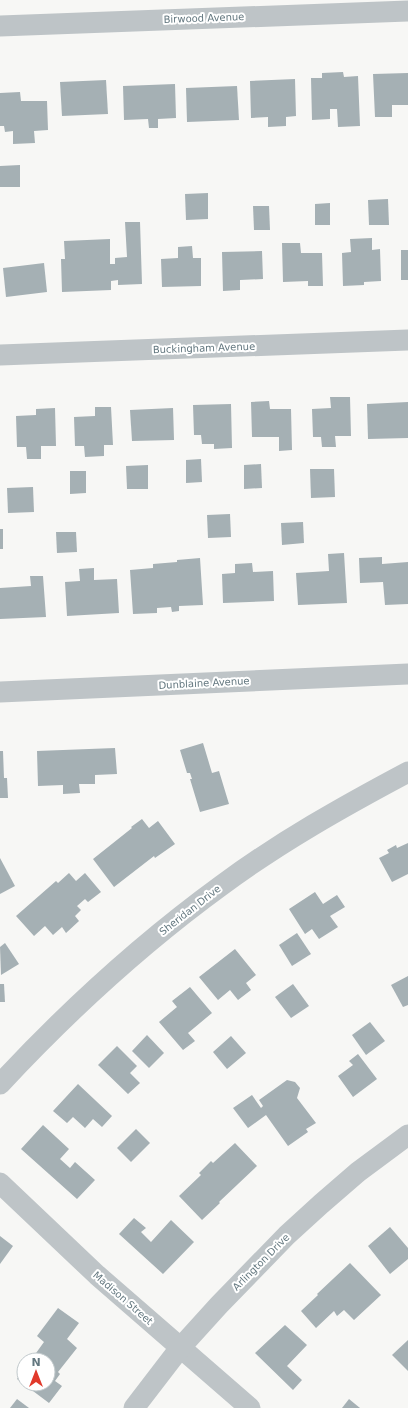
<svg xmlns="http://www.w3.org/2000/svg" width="408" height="1408" viewBox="0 0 408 1408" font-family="'DejaVu Sans',sans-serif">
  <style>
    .building { fill: #a5b0b4 }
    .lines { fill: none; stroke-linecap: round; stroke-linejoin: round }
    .street { stroke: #bec4c7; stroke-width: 21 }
    .labels { text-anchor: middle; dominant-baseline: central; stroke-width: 4; stroke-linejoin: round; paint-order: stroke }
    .street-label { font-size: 10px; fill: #63777f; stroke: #fff }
  </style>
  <rect width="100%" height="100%" fill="#f7f7f5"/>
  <g class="building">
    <polygon points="343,72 344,77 358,76 360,126 338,127 337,109 330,109 330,119 312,120 311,78 322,78 322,73"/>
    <polygon points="408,73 408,105 392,105 392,117 375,117 373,74"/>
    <polygon points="295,79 296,116 286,117 286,126 268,127 268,117 251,118 250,81"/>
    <polygon points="106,80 108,114 62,116 60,82"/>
    <polygon points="175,84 176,118 158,119 158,128 149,128 148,119 124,120 123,86"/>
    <polygon points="237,86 239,120 187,122 186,88"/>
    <polygon points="20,92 21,101 47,101 48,130 34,131 35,143 13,144 13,131 5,132 4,126 0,126 0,93"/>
    <polygon points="20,165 20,187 0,187 0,166"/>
    <polygon points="208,193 208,219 186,220 185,194"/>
    <polygon points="388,199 389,225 369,225 368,200"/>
    <polygon points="330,203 330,225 315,225 315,204"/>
    <polygon points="253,206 269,206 270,230 254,230"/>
    <polygon points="125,222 140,222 142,284 118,285 118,280 111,281 111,290 62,292 61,259 65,259 64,241 110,239 110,264 115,264 115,258 127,257"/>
    <polygon points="372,238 372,250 380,249 381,281 364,282 364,285 343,286 342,253 351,252 350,239"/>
    <polygon points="282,243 300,243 301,253 322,253 323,286 308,286 308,281 283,282"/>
    <polygon points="192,246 193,258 201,258 201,286 162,287 161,259 178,258 178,247"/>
    <rect x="401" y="250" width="7" height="30"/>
    <polygon points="262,251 263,279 240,280 240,290 223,291 222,252"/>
    <polygon points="44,263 47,292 6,297 3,268"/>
    <polygon points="330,397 350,397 351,436 335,436 336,447 322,447 321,437 313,437 312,409 331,408"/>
    <polygon points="269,401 270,409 291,409 292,450 279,451 279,437 252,437 251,402"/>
    <polygon points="408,402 408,438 368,439 367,404"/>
    <polygon points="231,404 232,448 214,449 214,444 202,444 201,435 194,435 193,405"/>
    <polygon points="95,407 111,407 113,445 104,445 104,456 85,457 84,446 75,446 74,417 95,416"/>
    <polygon points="55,408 56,446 41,446 41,459 27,459 26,447 17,447 16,416 36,415 36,409"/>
    <polygon points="173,408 174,440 132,441 130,410"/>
    <polygon points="201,459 202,482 186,483 186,460"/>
    <polygon points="261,464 262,488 244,489 244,465"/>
    <polygon points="148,465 148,489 127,489 126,466"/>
    <polygon points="310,469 334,469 335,497 311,498"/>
    <polygon points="70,471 86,471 86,493 70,494"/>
    <polygon points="33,487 34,512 8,513 7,488"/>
    <polygon points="230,514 231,537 208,538 207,515"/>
    <polygon points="303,522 304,543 282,545 281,523"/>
    <rect x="0" y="529" width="3" height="20"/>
    <polygon points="56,532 76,532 77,552 57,553"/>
    <polygon points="344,553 347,603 298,605 296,573 329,571 328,554"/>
    <polygon points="382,557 382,564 408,562 408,604 385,605 383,582 360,583 359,558"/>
    <polygon points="200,558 203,605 179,606 179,611 172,612 171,607 157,608 157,613 133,614 130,570 153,568 153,564 177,562 177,560"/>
    <polygon points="252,563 253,572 273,571 274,601 223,603 222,574 235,573 235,564"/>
    <polygon points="94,568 94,580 117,579 119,613 67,616 65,582 80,581 79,569"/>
    <polygon points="30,576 43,576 46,617 0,619 0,588 31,586"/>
    <polygon points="203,743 212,773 219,771 229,804 200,812 190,779 192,779 190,773 187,773 180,750"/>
    <polygon points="115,748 117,774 95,775 95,784 79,784 80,793 63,794 63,785 38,786 37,751"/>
    <polygon points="0,751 3,751 4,778 7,778 8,798 0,798"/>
    <polygon points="142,819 149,828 158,821 175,844 155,858 154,856 114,887 93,859 132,828 131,827"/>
    <polygon points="408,843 408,874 392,882 379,858 389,853 387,850 396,845 397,848"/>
    <polygon points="0,858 15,886 0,894"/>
    <polygon points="69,873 76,881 85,873 101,892 88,902 85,899 77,906 81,910 75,916 79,921 66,933 62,927 53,935 45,926 34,936 16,916 56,881 58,883"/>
    <polygon points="315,892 323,904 337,895 345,907 330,916 338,927 319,939 312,929 305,934 289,909"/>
    <polygon points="297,933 311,954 292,966 279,945"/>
    <polygon points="5,943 19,964 1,975 0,947"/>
    <polygon points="235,949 256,975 246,983 251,990 238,1000 230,990 218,1000 199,977"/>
    <polygon points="408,976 408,1005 403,1007 391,985"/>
    <polygon points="0,984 4,984 5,1002 0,1002"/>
    <polygon points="293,984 309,1006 291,1018 275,997"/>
    <polygon points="190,987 212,1013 188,1033 195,1041 183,1050 159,1022 177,1007 172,1001"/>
    <polygon points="370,1022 385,1041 366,1055 352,1035"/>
    <polygon points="147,1035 164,1053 149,1068 132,1051"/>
    <polygon points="231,1036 246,1053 227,1069 213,1052"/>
    <polygon points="117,1046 137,1066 130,1073 140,1083 128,1094 98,1065"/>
    <polygon points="358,1054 377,1079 353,1097 338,1076 353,1065 349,1061"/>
    <polygon points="287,1080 295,1082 300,1088 297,1098 316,1123 306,1129 308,1132 288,1146 266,1115 248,1128 233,1108 252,1095 261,1108 263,1106 259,1100"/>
    <polygon points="78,1084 112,1116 102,1127 93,1119 85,1128 73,1117 67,1123 53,1111"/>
    <polygon points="43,1125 69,1149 60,1159 70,1168 75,1162 95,1180 77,1199 21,1149"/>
    <polygon points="136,1129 150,1143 131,1162 117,1148"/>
    <polygon points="235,1143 257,1166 219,1202 220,1203 202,1220 179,1196 201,1175 199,1173 211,1161 213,1163"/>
    <polygon points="134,1218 146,1228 141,1232 151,1242 171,1220 194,1242 163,1274 119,1234"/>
    <polygon points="390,1227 408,1248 408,1259 390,1274 368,1246"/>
    <polygon points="0,1236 13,1246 0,1264"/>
    <polygon points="350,1263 381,1295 354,1320 344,1310 337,1316 334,1311 316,1328 301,1311 318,1295 317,1294"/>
    <polygon points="58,1308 79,1323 67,1339 77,1348 58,1372 60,1374 55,1381 62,1386 49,1403 17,1379 24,1369 24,1384 48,1384 48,1360 31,1360 44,1342 37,1336"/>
    <polygon points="285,1325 307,1345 287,1366 302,1380 293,1390 255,1353"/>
    <polygon points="408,1340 408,1371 392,1355"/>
    <polygon points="17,1399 29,1408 10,1408"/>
    <polygon points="349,1399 360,1408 342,1408"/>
  </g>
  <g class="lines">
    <g class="street">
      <polyline points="0,26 408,11"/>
      <polyline points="0,355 408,340"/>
      <polyline points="0,692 408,674"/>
      <path d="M0,1084c68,-73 141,-140 222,-199 58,-43 122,-79 186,-113"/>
      <polyline points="0,1183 97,1275 250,1408"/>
      <polyline points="134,1408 180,1348 219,1305 287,1235 321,1204 358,1172 408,1135"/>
    </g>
  </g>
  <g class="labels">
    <g class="street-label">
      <text transform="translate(204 18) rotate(-2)">Birwood Avenue</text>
      <text transform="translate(204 348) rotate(-2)">Buckingham Avenue</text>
      <text transform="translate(204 683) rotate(-3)">Dunblaine Avenue</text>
      <text transform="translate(190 910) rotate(-38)">Sheridan Drive</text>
      <text transform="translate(261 1262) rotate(-45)">Arlington Drive</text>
      <text transform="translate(123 1298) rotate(41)">Madison Street</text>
    </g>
  </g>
  <g transform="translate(36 1372)"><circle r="19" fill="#ffffff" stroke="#c1c9cc"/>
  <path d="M0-3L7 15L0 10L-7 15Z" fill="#e1392b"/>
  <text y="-6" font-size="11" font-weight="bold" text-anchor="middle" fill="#63777f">N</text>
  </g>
</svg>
